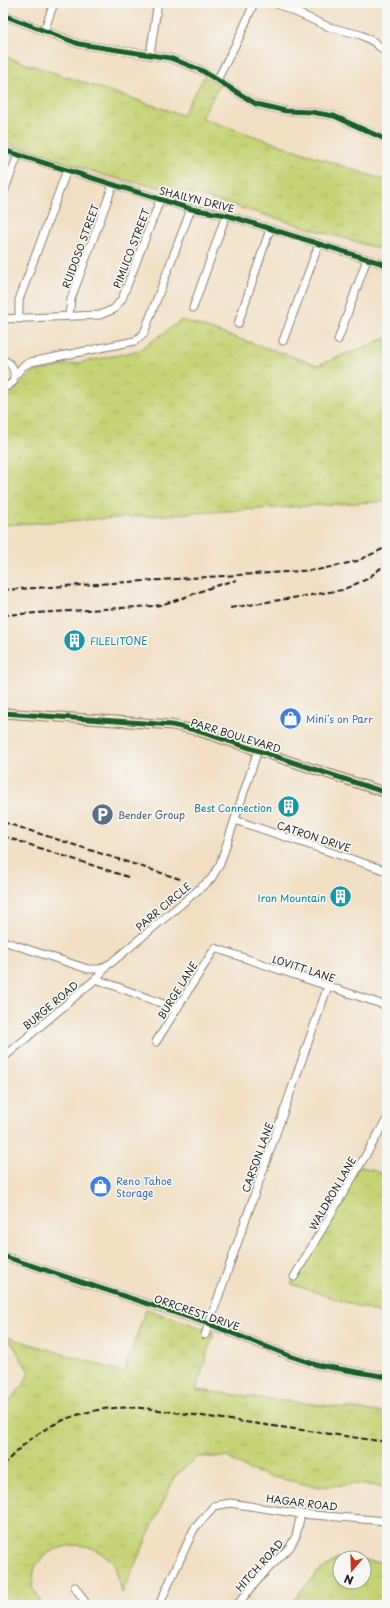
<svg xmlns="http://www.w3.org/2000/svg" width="390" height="1608" viewBox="0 0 390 1608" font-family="'Playpen Sans',sans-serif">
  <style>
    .grass { fill: url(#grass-tufts); stroke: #717848 }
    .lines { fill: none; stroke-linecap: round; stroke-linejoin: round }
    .minor-casing { stroke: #877e70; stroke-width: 9 }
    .major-casing { stroke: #877e70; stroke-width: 11 }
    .minor { stroke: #fff; stroke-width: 7 }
    .major { stroke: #f8bd89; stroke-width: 9 }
    .rail { stroke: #1c1c1c; stroke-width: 2; stroke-dasharray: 6 3; stroke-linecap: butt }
    .cycleway-casing { stroke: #f6f6f2; stroke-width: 8 }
    .cycleway { stroke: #1b5e20; stroke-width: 5 }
    .labels { text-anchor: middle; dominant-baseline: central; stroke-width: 3.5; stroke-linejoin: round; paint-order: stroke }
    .street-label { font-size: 10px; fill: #1c1c1c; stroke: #f6f6f2 }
    .culture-label { font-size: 10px; fill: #0d838f; stroke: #f6f6f2; text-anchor: end }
    .shop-label { font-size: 10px; fill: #366cbe; stroke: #f6f6f2; text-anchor: start }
    .service-label { font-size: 10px; fill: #4e5e75; stroke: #f6f6f2; text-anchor: start }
  </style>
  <defs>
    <pattern id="grass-tufts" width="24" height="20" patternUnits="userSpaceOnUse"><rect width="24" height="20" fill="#c6d375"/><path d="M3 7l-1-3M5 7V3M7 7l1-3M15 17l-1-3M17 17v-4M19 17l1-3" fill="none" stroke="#aab565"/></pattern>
  </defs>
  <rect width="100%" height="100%" fill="#f6f6f2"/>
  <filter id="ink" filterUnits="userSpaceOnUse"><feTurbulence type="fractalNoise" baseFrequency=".025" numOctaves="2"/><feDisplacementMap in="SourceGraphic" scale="8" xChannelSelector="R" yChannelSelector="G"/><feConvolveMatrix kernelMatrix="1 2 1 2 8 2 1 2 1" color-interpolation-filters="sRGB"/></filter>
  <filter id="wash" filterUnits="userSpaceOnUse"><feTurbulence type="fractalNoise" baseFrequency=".012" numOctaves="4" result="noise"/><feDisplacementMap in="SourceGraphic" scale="16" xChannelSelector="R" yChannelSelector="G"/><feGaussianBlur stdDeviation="0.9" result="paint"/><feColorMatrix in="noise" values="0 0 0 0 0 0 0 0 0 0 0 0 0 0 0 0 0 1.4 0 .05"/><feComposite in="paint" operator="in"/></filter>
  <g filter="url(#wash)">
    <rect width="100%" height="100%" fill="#f2dfc3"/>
    <g class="grass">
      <polygon points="3,56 182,115 206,74 221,83 201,118 387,181 387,251 197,195 113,178 3,142"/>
      <polygon points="182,320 318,365 387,338 387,501 3,525 3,403 33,372 138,351"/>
      <polygon points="359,1166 387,1175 387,1316 291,1284"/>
      <path d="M146,1309l68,23 -18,58 191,23v74l-33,-3 -35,3 -51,-11 -21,-7 -20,-12h-30l-22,19 -53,117 -8,-31c-8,-5 -16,-12 -25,-15 -19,-5 -45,2 -54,21 -2,5 -2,13 -3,19l11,18h-40v-204l7,-1 14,-16 5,-12 -17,-29 -9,-4v-3l121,36z"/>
      <polygon points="337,1559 340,1559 340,1582 364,1582 364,1561 387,1562 387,1605 289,1605 317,1573"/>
    </g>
  </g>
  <g filter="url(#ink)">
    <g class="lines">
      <defs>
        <g id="minor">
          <polyline points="275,3 329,27 361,35 374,42 387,53"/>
          <polyline points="3,15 79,44 170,58 201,70 256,104 286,111 311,112 334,116 387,140"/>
          <polyline points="44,31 54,3"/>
          <polyline points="150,55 157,8"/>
          <polyline points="217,80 240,36 254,3"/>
          <polyline points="3,150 191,209 226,215 387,265"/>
          <polyline points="3,194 18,155"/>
          <polyline points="193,308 226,215"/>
          <polyline points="69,315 71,299 113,185"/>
          <polyline points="3,319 100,315 114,309 122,299 160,200"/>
          <polyline points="19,319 19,300 67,170"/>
          <polyline points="238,324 270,229"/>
          <polyline points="338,340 367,259"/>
          <polyline points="283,341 319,244"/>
          <path d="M3,360c10,3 13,12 10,22l-10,7"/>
          <polyline points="14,377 23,366 31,362 135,341 144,333 191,209"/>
          <polyline points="235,820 387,871"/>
          <polyline points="3,941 88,969 100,969 111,963 211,879 220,864 258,750"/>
          <polyline points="96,979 177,1009"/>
          <polyline points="156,1042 215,948 387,1006"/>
          <polyline points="3,1058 98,977 106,967"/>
          <polyline points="3,1256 209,1324 290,1356 317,1365 387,1377"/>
          <polyline points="294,1277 387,1119"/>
          <polyline points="205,1335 328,986"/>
          <polyline points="75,1587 87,1605"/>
          <polyline points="159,1605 194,1529 214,1506 230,1503 301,1514 387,1521"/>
          <polyline points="237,1605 262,1575 290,1547 296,1536 301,1514"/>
        </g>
        <polyline id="major" points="3,713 172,725 195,730 387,793"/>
      </defs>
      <use href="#minor" class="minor-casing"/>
      <use href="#major" class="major-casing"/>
      <use href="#minor" class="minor"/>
      <use href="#major" class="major"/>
      <g class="rail">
        <polyline points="3,590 317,570 357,561 387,547"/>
        <polyline points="230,608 342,590 367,579 387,563"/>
        <path d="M3,615l151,-9c28,-5 54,-20 83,-26"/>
        <polyline points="3,822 180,879"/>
        <polyline points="3,836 128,877"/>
        <path d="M3,1466c38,-46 90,-64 149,-57l235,33"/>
      </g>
      <defs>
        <g id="cycleway">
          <polyline points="3,15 79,44 170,58 201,70 256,104 286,111 311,112 334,116 387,140"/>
          <polyline points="3,150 191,209 226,215 387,265"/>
          <polyline points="3,713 172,725 195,730 387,793"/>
          <polyline points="3,1256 209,1324 290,1356 317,1365 387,1377"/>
        </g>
      </defs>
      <use href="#cycleway" class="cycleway-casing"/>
      <use href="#cycleway" class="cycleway"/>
    </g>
  </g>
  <defs>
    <symbol id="building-disc" viewBox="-11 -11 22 22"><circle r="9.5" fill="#0f9aa8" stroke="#f6f6f2"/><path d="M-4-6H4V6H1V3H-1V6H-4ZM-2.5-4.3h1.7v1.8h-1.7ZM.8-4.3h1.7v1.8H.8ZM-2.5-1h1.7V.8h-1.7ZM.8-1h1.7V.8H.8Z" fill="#fff"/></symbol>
    <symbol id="shop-disc" viewBox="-11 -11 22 22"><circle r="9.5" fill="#3f7fe0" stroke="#f6f6f2"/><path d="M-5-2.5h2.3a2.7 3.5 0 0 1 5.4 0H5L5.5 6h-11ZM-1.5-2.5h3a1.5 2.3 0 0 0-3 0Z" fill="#fff"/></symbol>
    <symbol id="parking-disc" viewBox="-11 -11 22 22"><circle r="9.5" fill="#5c6f8a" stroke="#f6f6f2"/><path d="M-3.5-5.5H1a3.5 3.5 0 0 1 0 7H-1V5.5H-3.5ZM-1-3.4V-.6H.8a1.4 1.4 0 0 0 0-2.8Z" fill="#fff"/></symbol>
  </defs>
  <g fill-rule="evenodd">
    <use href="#building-disc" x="62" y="628" width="25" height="25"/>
    <use href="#shop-disc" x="278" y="706" width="25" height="25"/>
    <use href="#building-disc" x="276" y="794" width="25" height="25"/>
    <use href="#parking-disc" x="90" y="802" width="25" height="25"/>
    <use href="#building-disc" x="328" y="884" width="25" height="25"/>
    <use href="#shop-disc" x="88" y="1174" width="25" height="25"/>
  </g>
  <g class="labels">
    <g class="street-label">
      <text transform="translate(197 199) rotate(14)">SHAILYN DRIVE</text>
      <text transform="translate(80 246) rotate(-70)">RUIDOSO STREET</text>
      <text transform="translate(131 248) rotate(-69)">PIMLICO STREET</text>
      <text transform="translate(236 735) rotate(17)">PARR BOULEVARD</text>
      <text transform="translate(314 836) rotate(18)">CATRON DRIVE</text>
      <text transform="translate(163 906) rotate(-40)">PARR CIRCLE</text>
      <text transform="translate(304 968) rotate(18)">LOVITT LANE</text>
      <text transform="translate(177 990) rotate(-58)">BURGE LANE</text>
      <text transform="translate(50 1005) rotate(-40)">BURGE ROAD</text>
      <text transform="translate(257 1157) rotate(-70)">CARSON LANE</text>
      <text transform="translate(332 1193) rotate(-60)">WALDRON LANE</text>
      <text transform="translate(197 1312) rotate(19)">ORRCREST DRIVE</text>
      <text transform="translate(302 1502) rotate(7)">HAGAR ROAD</text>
      <text transform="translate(259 1565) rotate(-48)">HITCH ROAD</text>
    </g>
    <g class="culture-label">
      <text x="90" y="640" text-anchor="start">FILELITONE</text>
      <text x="272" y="807">Best Connection</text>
      <text x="326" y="897">Iron Mountain</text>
    </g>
    <g class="shop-label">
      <text x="306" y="718">Mini's on Parr</text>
      <text x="116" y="1180">Reno Tahoe<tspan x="116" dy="12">Storage</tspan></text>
    </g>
    <g class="service-label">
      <text x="118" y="814">Bender Group</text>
    </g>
  </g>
  <rect width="390" height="1608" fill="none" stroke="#f6f6f2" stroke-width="16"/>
  <g transform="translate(352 1570) rotate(199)"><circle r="19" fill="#f6f6f2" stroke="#9f9f9c"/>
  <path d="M0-3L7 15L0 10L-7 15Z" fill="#c8321e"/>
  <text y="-6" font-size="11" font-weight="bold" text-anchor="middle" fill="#1c1c1c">N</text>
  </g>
</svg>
